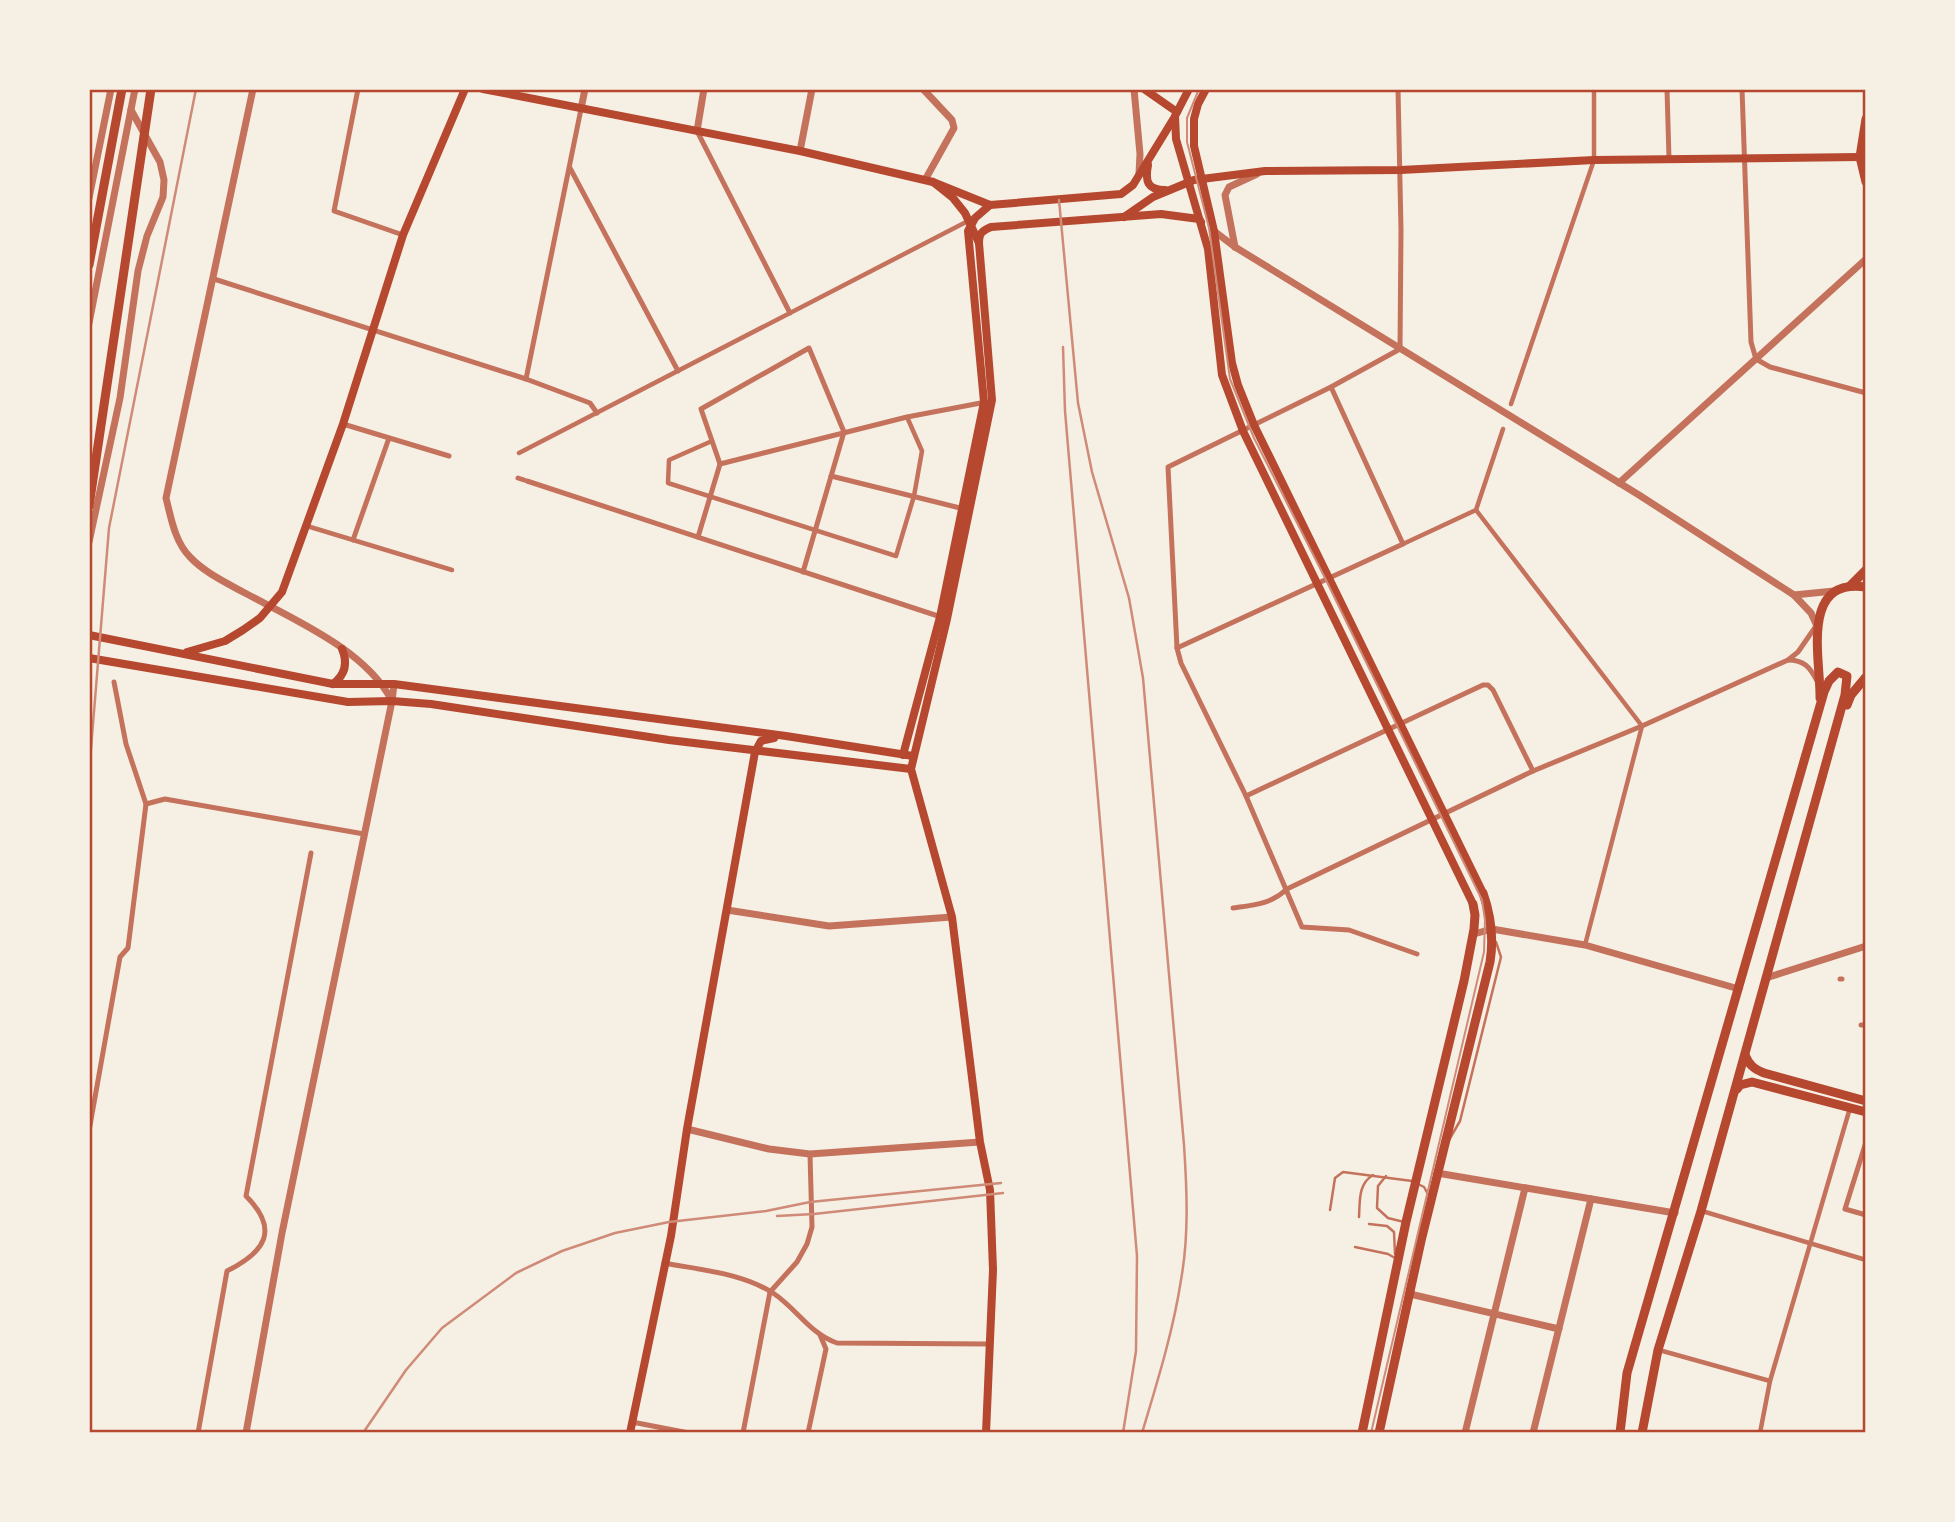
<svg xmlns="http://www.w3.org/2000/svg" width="1955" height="1522" viewBox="0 0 1955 1522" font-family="Lato,sans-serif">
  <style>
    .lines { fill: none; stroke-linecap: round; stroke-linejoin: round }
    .service { stroke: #c5725c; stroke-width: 2.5 }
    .pedestrian { stroke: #c5725c; stroke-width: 4.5 }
    .minor { stroke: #c5725c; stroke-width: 5 }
    .tertiary { stroke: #c5725c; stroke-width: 7 }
    .secondary { stroke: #b5482f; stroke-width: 8 }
    .primary { stroke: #b5482f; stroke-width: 9 }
    .trunk { stroke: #b5482f; stroke-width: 9 }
    .tram { stroke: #cf8b77; stroke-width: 2 }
    .rail { stroke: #cf8b77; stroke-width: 2.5 }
    .neatline { fill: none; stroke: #b5482f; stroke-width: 2.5 }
  </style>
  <rect width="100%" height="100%" fill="#f6efe4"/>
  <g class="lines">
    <g class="service">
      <polyline points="1449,1140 1460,1121 1501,957 1496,942"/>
      <polyline points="1386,1176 1378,1186 1377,1208 1388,1218 1404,1222"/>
      <polyline points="1418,1184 1424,1187 1429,1196"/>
      <polyline points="1330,1210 1335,1178 1343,1172 1412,1181"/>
      <path d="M1359,1217c1,-16 -1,-33 14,-42"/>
      <polyline points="1369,1224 1387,1226 1394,1232 1395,1254"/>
      <polyline points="1355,1247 1388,1254 1395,1258"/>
    </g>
    <g class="pedestrian">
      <polyline points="1511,404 1594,160 1594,89"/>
      <polyline points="712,441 669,460 668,483 896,556 914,496 922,451 907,417"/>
      <polyline points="519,453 968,221"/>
      <polyline points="1476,510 1642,726 1585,945"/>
      <polyline points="1476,510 1503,429"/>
      <polyline points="307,526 452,570"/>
      <polyline points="1403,544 1476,510"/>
      <polyline points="1702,1211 1866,1260"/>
      <polyline points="1659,1350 1770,1381"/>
      <polyline points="1760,1433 1770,1381 1850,1108"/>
    </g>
    <g class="minor">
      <polyline points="358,89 334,211 403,235"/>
      <polyline points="1398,89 1401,230 1400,349 1331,387 1168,467 1177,648 1181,663 1246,796 1302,927 1349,930 1417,954"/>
      <polyline points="1667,89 1669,159"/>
      <polyline points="1742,89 1751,342 1756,359 1770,367 1866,393"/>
      <polyline points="697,131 790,313"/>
      <polyline points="570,168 678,371"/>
      <polyline points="214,279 526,379 590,403 597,413"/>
      <polyline points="526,379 581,109"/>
      <polyline points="343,424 449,456"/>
      <polyline points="720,464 701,409 809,348 844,432 803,572"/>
      <polyline points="720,464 907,417 986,402"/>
      <polyline points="831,476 964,509"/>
      <polyline points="518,478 524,480"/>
      <polyline points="527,481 941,617"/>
      <polyline points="698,537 720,464"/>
      <polyline points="353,540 389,438"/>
      <polyline points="1177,648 1403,544 1331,387"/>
      <path d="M1788,660c16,0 22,7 29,21"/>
      <polyline points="1246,796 1483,685 1488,685 1493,690 1533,771"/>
      <polyline points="146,804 165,799 364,834"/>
      <path d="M1233,908c22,-3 38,-4 54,-19l246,-118 109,-45 146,-66 10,-8 18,-26"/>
      <polyline points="1840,979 1842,979"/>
      <polyline points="1861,1025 1866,1025"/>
      <polyline points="89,1131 120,957 128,948 146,804 126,744 114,682"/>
      <polyline points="1866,1142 1845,1209 1866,1215"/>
      <path d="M664,1263c37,7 78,10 109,30 23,15 37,41 64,50l152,1"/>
      <polyline points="632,1422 689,1433"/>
      <path d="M198,1433l29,-162c38,-19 53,-41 19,-75l65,-343"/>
      <polyline points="743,1433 770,1292 797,1262 807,1244 812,1227 810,1154"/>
      <polyline points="808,1433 826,1349 820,1335"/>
    </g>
    <g class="tertiary">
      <path d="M253,89l-87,409c5,20 9,44 24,59 14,15 35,25 53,35 50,27 123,58 149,109"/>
      <polyline points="923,89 952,120 954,128 925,180"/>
      <polyline points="1134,89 1140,154 1139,174"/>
      <polyline points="581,109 585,89"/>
      <polyline points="697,131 704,89"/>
      <polyline points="800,151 812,89"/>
      <polyline points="89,198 111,89"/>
      <polyline points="1214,231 1235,247 1639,495 1794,595 1811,613 1817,626"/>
      <polyline points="1235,247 1225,195 1229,187 1257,174"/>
      <polyline points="89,323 135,89"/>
      <polyline points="1619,483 1866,259"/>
      <polyline points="89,542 120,398 138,271 147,236 163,197 164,180 160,162 131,110"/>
      <polyline points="1794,595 1834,591"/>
      <polyline points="727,910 829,926 952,917"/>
      <polyline points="1474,934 1492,929 1585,945 1739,989"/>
      <polyline points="1766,978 1866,946"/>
      <polyline points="687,1129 769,1149 810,1154 980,1142"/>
      <polyline points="1437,1173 1675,1213"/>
      <polyline points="1410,1294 1559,1329"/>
      <polyline points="246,1433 282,1233 392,701 394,684"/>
      <polyline points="1465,1433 1525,1188"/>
      <polyline points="1533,1433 1591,1199"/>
    </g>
    <g class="secondary">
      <polyline points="483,89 800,151 933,182 990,205 1121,194 1133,185 1174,118"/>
      <polyline points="1144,89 1177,112"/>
      <polyline points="1189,89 1175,116 1176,139 1208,249 1222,375 1243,431 1473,904"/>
      <polyline points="1206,89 1198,104 1194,119 1194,146 1214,231 1232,363 1238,385 1254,425 1483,893"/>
      <path d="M1148,165c-3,16 -1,25 17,25"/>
      <polyline points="933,182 953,198 965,213 979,243 992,400 947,619 911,769 952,917 980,1142 990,1190 993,1270 986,1433"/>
      <polyline points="1124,217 1153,197 1194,180 1265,171 1401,170 1594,160 1860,157"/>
      <path d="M979,243c0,-10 3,-12 12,-16l170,-13 38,5 2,3"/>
      <polyline points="89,635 333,684 394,684 786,736 913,756"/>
      <polyline points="187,652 225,641 243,630 260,618 282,592 343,424 403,235 465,89"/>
      <polyline points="89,658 348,702 392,701 431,704 669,740 911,769"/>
      <path d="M333,684c12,-9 15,-21 9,-35"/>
      <polyline points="903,755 940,617 984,402 968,231 975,218 990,205"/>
      <polyline points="630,1433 671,1236 687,1129 755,752 761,741 774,738"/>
    </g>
    <g class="primary">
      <polyline points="1866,119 1860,157 1866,182"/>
      <polyline points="1850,586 1866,570"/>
      <path d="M1820,698c1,-37 -21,-121 46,-111"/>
      <polyline points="1847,705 1851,695 1866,677"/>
      <path d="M1745,1055c4,10 9,14 19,18l102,28"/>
      <polyline points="1737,1089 1740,1085 1752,1082 1866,1112"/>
      <polyline points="1362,1433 1406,1222 1464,981 1474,929 1475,915 1473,904"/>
      <path d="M1379,1433l42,-192 69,-279c4,-24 1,-46 -7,-69"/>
      <polyline points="1620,1433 1627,1373 1824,692 1829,681 1838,672 1847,676 1845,695 1701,1211 1658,1350 1642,1433"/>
    </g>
    <g class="trunk">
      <polyline points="89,265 122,89"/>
      <polyline points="89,506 151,89"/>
    </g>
    <polyline class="tram" points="1199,89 1187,118 1187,142 1209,228 1230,379 1254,438 1326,580 1482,900 1485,920 1484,952 1371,1433"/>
    <g class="rail">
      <path d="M1059,200l19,203 14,69 37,126 14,80 41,467c3,45 5,91 -3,135 -8,52 -24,103 -39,153"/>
      <polyline points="1063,347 1065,411 1137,1256 1136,1351 1123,1433"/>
      <polyline points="89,773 109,528 196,89"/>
      <polyline points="777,1216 814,1214 1003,1193"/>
      <polyline points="363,1433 406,1370 442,1328 516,1273 562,1251 615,1233 669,1222 766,1211 810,1202 1001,1183"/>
    </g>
  </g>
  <rect width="1955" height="1522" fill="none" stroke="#f6efe4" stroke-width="182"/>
  <rect x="91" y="91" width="1773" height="1340" class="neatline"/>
</svg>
